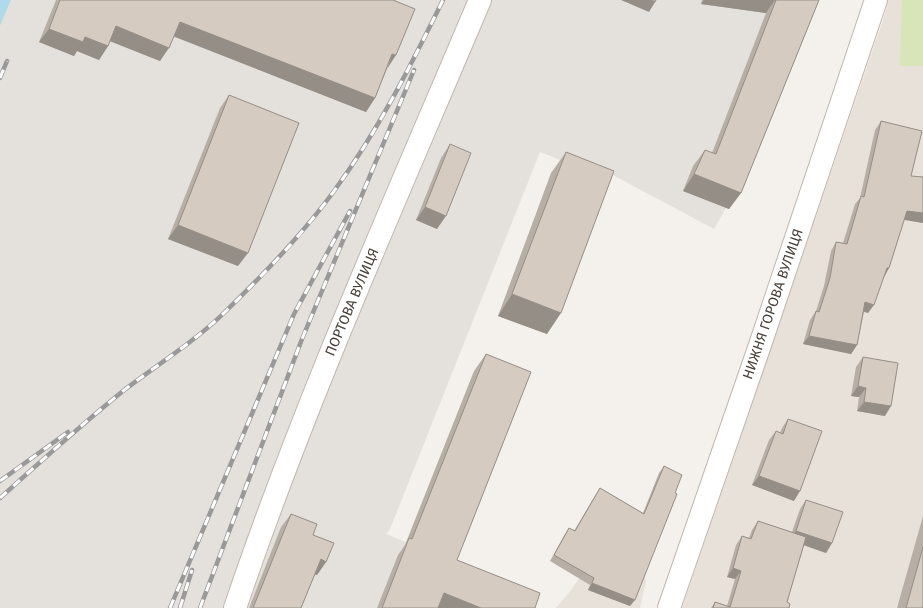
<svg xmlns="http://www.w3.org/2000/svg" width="923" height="608" viewBox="0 0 923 608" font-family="'Fira Sans',sans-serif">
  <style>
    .residential { fill: #e8e1da }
    .industrial { fill: #e4e0dc }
    .green { fill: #d7e5b8 }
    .water { fill: #addbeb }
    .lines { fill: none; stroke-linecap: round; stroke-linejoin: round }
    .minor-casing { stroke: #bfb7ae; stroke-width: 24 }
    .minor { stroke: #fff; stroke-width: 22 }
    .rail-casing { stroke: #999; stroke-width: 4.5 }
    .rail { stroke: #fff; stroke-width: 3; stroke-dasharray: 9; stroke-linecap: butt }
    .wall { fill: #b7afa6 }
    .shaded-wall { fill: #958e87 }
    .building { fill: #d5cbc1; stroke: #958e87 }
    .labels { text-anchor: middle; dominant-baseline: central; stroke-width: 4; stroke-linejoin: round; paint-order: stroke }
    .street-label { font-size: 14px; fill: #484039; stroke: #fff }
  </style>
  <rect width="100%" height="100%" fill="#f4f0eb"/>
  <g class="residential">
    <polygon points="888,0 923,0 923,608 682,608 885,14"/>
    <polygon points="587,566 644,574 646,581 640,608 556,608 572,589"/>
  </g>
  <polygon class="industrial" points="11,0 814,0 729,209 726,208 714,229 609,173 578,167 540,152 390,529 386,534 471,569 527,608 0,608 0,26"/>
  <polygon class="green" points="902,0 923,0 923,66 900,66"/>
  <polygon class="water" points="0,0 11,0 0,26"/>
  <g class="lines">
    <defs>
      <g id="minor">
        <path d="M235,608c70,-207 160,-407 245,-608"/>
        <polyline points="669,608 760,345 876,0"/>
      </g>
    </defs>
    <use href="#minor" class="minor-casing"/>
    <use href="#minor" class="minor"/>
    <defs>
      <g id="rail">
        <polyline points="0,78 7,61"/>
        <polyline points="0,481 68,432"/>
        <path d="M0,498c40,-36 81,-73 123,-107 35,-27 73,-50 104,-81 38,-37 76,-76 107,-119 44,-60 76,-124 109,-191"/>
        <polyline points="170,608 294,314 350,211"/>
        <polyline points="180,608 192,570"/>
        <polyline points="200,608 302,339 414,70"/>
      </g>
    </defs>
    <use href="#rail" class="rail-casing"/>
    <use href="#rail" class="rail"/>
  </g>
  <g class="wall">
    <polygon points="56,0 393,0 387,69 375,98 366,112 174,36 160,61 110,41 108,46 99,60 77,51 74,56 39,42"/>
    <polygon points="702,0 819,0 741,193 729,209 683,191 693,166 705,150 712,153 766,13 701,4"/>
    <polygon points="229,95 238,266 168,239 220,108"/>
    <polygon points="881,121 911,176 923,223 904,220 889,268 884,277 868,313 864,312 857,345 851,354 803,344 810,320 816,311 824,286 831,251 836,242 843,243 855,204 860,198 875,130"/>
    <polygon points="450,144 437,229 416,220 441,158"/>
    <polygon points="566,152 547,334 498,316 551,173"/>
    <polygon points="486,354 457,560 535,608 377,608 398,555 405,545 474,371"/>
    <polygon points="863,357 885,416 857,411 859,397 851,396 856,367"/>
    <polygon points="788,419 794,501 752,485 769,440 776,431 780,433 782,428"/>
    <polygon points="664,466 630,606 588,590 590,585 550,561 565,534 569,528 574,531 596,494 600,488 643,513 659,473"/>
    <polygon points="806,500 832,543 826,553 804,545 787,602 789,608 711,608 715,602 727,606 735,579 727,577 736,545 742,536 749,538 752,530 758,521 792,532 800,509"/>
    <polygon points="291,514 313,535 326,562 317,575 315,574 301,608 249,608 281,527"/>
    <polygon points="923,516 923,608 897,608"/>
  </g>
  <g class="shaded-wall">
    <polygon points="621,0 650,0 655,2 649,12"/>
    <polygon points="704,0 775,0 766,13 701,4"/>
    <polygon points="180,22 375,98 366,112 170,35"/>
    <polygon points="116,26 169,48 160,61 107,40"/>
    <polygon points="49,29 85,37 108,46 99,60 77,51 74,56 39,42"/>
    <polygon points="392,54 396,55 387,69"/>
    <polygon points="694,174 741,193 729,209 683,191"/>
    <polygon points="425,207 446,216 437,229 416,220"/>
    <polygon points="907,211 923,213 923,223 901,219"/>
    <polygon points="178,225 248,253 238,266 168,239"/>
    <polygon points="887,268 889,268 884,277"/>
    <polygon points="512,294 561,313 547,334 498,316"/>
    <polygon points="865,302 874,305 868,313 860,310"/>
    <polygon points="809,336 857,345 851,354 803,344"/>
    <polygon points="858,386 866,388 859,397 851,396"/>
    <polygon points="864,402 891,406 885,416 857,411"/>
    <polygon points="759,476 800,491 794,501 752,485"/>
    <polygon points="796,531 832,543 826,553 789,540"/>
    <polygon points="321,559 326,562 317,575 311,573"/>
    <polygon points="733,568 741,571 735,579 727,577"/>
    <polygon points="592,583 635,600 630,606 588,590"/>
    <polygon points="444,593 481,608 433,608"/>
  </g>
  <g class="building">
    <polygon points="60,0 393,0 415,9 396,55 392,54 375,98 180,22 169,48 116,26 108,46 85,37 83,42 49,29"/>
    <polygon points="650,0 656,0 655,2"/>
    <polygon points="776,0 819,0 741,193 694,174 705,150 716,154"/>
    <polygon points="229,95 299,123 248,253 178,225"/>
    <polygon points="881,121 922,131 911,176 923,177 923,213 907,211 889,268 887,268 874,305 865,302 857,345 809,336 816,311 819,312 830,278 836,242 847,244 861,196 864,197"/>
    <polygon points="450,144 471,153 446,216 425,207"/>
    <polygon points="566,152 614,171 561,313 512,294"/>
    <polygon points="486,354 531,372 457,560 540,593 535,608 481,608 444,593 438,608 382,608 409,538 412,539"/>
    <polygon points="863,357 898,363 891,406 864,402 866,388 858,386"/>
    <polygon points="788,419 822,431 800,491 759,476 776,431 783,434"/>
    <polygon points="664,466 682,475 675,493 677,494 635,600 592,583 594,578 554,555 569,528 575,531 600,488 644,514"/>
    <polygon points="806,500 843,512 832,543 796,531"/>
    <polygon points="291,514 317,524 313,535 334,543 326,562 321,559 301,608 253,608"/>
    <polygon points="758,521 806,537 787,602 790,604 789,608 713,608 715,602 730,607 741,571 733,568 742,536 751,539"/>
    <polygon points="923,547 923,608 906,608"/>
  </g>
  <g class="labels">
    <g class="street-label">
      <text transform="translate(352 302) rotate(-67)">ПОРТОВА ВУЛИЦЯ</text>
      <text transform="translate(773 304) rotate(-71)">НИЖНЯ ГОРОВА ВУЛИЦЯ</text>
    </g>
  </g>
</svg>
